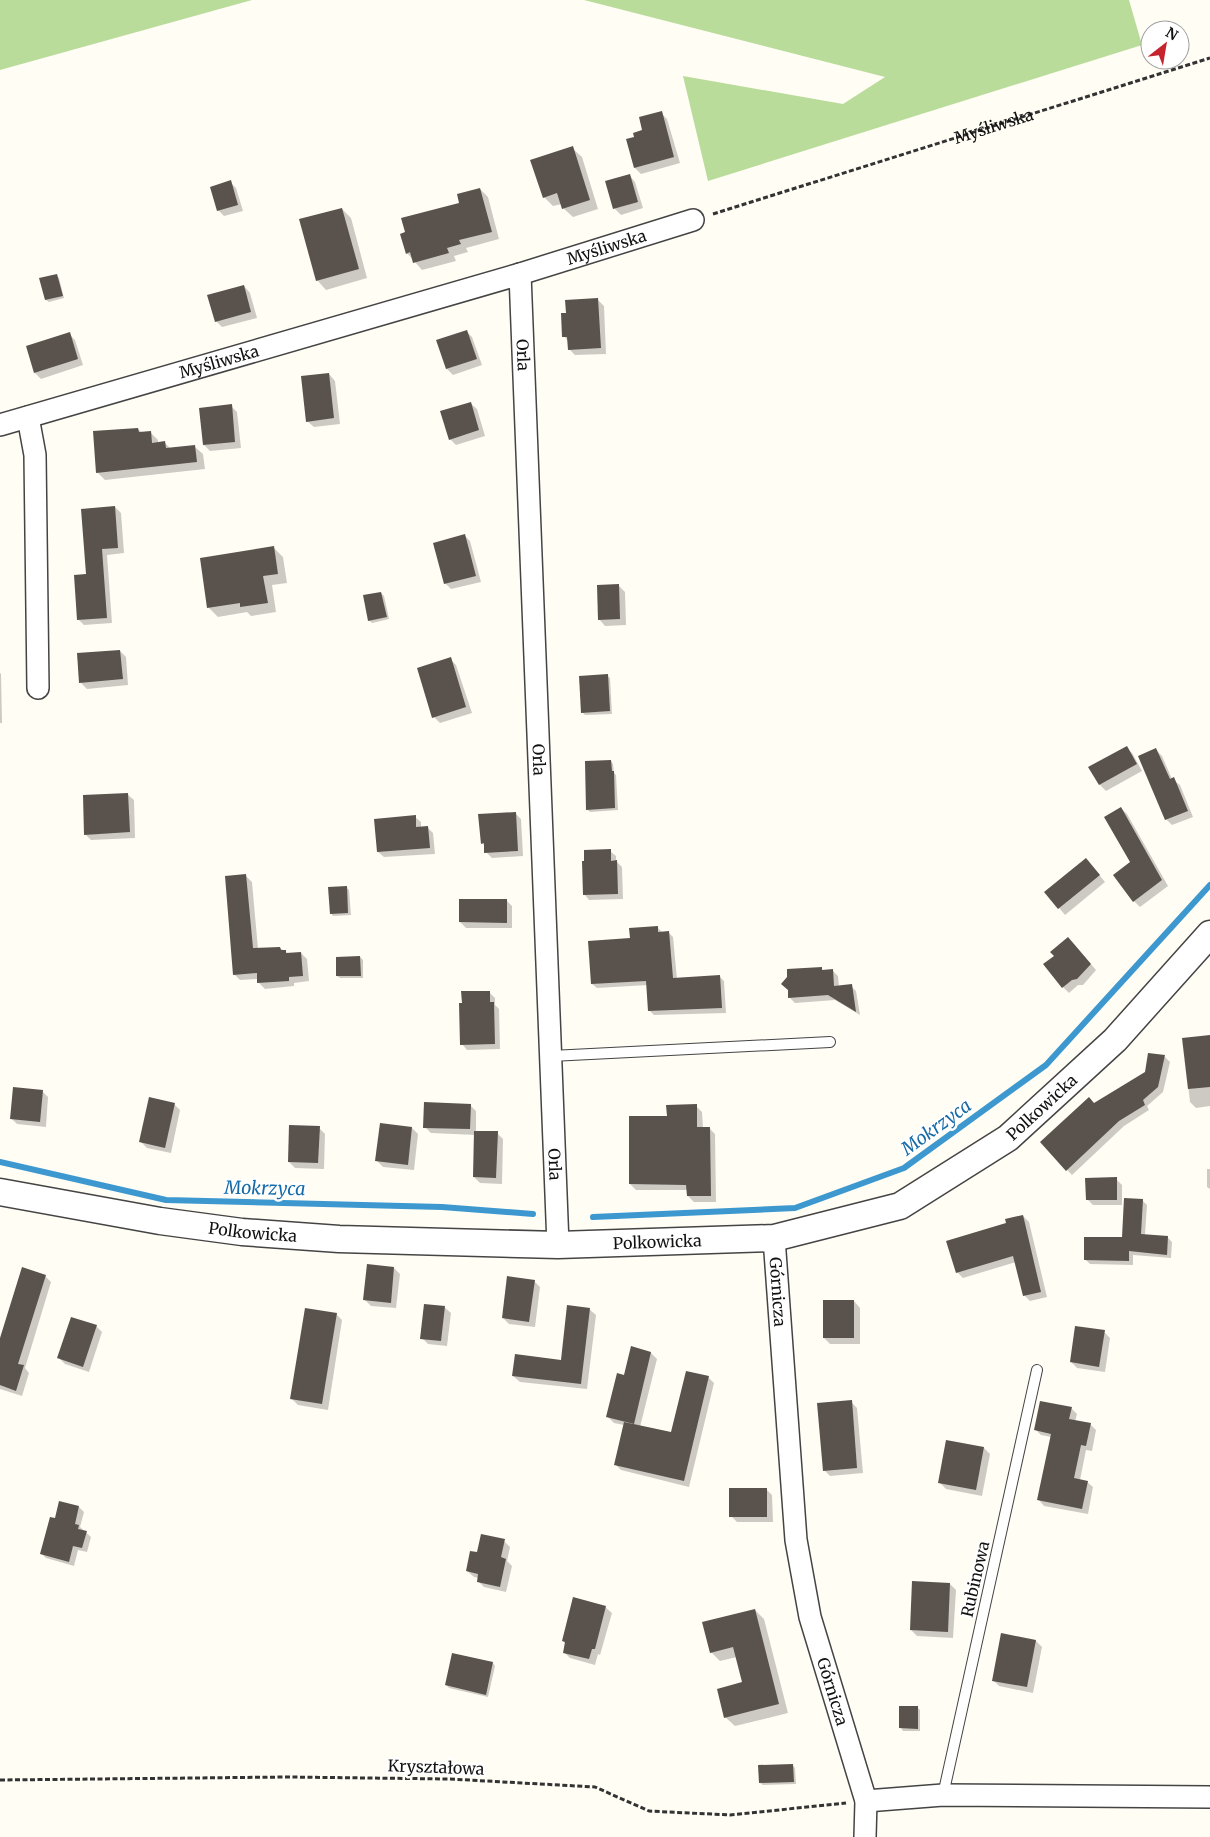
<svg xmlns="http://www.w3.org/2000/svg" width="1210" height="1837" viewBox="0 0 1210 1837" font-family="Merriweather,serif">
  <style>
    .forest { fill: #b9dc9b }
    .shadow { fill: #0003 }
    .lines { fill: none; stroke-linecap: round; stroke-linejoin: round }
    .stream { stroke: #3d98d0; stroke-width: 6 }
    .building { fill: #5a524d }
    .service-casing { stroke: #444; stroke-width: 12 }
    .minor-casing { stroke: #444; stroke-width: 24 }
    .tertiary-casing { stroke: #444; stroke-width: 29 }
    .path { stroke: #333; stroke-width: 3; stroke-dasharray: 5 2.5; stroke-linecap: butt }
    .service { stroke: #fff; stroke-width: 10 }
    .minor { stroke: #fff; stroke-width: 21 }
    .tertiary { stroke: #fff; stroke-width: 26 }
    .labels { text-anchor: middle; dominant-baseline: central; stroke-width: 5; stroke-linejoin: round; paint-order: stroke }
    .street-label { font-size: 16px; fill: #111; stroke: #fff }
    .water-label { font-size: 18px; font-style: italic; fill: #166aa7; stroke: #fff }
  </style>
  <rect width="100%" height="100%" fill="#fffdf4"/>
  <g class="forest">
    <polygon points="0,0 252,0 0,70"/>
    <polygon points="584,0 1129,0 1142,45 708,181 683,76 843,104 885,77"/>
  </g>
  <g class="shadow">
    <polygon points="661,113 667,119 680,163 641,174 635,168 628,140 636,138"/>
    <polygon points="572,148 582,157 598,209 573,217 563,208 562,204 553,206 544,197"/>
    <polygon points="629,175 635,182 643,208 621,215 615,209 607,182"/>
    <polygon points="230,182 236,188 243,211 224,216 218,210"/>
    <polygon points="480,189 488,197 499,239 466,248 468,252 454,256 456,261 422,270 407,253 461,203"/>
    <polygon points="342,209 351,218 367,278 326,290 317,280"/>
    <polygon points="56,275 59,278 64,298 49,302 46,300"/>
    <polygon points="244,286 250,293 257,318 222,327 216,321"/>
    <polygon points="598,300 604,306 606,354 575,355 569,349 568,341 564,336 567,314"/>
    <polygon points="466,331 472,337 482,365 453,375 447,369 438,341"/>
    <polygon points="69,334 75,340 83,365 41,379 35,373"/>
    <polygon points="329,374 335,381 340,424 314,427 307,421"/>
    <polygon points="470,403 477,409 485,436 456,445 450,439"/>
    <polygon points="231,406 237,412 241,448 210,451 204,445"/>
    <polygon points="138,429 142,433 150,432 158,440 158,443 165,443 171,449 195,447 203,454 205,469 105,480 97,472"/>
    <polygon points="115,507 121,513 124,553 107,555 112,623 84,625 78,619 87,575"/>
    <polygon points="464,535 470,541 481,582 451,589 445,583"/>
    <polygon points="274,548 283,557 287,583 272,585 276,612 251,616 247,612 218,617 209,608 201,559"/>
    <polygon points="619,586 625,592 626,625 605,626 599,619"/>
    <polygon points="381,593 384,596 389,619 372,623 369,620"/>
    <polygon points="120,651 126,657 128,685 87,689 81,683"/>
    <polygon points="450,659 456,665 472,713 440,723 434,717"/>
    <polygon points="0,673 1,674 2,723 0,723"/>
    <polygon points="607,676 610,678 612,714 585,715 582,712"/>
    <polygon points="1126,747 1132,753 1142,771 1106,791 1100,785 1090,767"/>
    <polygon points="1156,750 1162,756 1172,779 1180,785 1193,817 1172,825 1166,819"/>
    <polygon points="611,761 613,764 614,773 616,775 618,810 590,812 587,809"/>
    <polygon points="127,794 134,800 135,838 91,840 85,834"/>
    <polygon points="1121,808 1127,814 1168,886 1140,907 1134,901 1132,862"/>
    <polygon points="515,813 521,819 523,856 492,858 486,852 485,846 482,843"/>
    <polygon points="415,817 421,822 421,828 428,828 433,833 435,854 384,857 378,852"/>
    <polygon points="610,851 616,856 616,861 622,867 623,899 589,900 584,894"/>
    <polygon points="1092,866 1105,882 1065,915 1046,892"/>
    <polygon points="246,876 252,882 258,949 280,948 289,954 301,953 307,959 309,981 294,983 294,986 265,989 259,983 258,979 240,980 234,974"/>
    <polygon points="347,888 349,890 351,915 333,916 331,913"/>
    <polygon points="506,900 512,906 512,928 466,928 460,922"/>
    <polygon points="657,927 662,932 668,932 673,937 677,979 720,977 724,981 726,1013 654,1015 649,1010 648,985 597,988 592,984"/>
    <polygon points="1074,944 1096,970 1083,985 1078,985 1069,993 1063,987"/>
    <polygon points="360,957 363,960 363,978 340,978 337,976"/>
    <polygon points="821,968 824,971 833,971 838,976 839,987 851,986 856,991 860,1015 835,1000 795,1003 790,998 788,978"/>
    <polygon points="489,992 495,998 495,1005 499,1009 500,1049 467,1050 462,1044"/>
    <polygon points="1210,1036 1210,1106 1196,1108 1190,1102 1183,1039"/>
    <polygon points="1149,1054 1165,1057 1170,1062 1163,1092 1147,1106 1149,1110 1124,1126 1072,1175 1042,1143 1094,1104 1146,1072"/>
    <polygon points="42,1091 48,1097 46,1127 17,1124 11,1118"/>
    <polygon points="174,1104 180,1110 171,1153 147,1148 141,1142"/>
    <polygon points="470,1105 476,1111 476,1132 497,1133 503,1139 502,1184 480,1183 474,1177 476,1135 431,1133 425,1127"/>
    <polygon points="696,1106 702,1112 703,1128 709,1128 715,1134 716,1202 694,1202 688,1196 688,1190 636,1190 630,1184 668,1117"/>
    <polygon points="319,1128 325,1134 324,1169 295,1168 289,1162"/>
    <polygon points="412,1128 418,1134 414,1170 383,1167 377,1161"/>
    <polygon points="1207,1169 1210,1169 1210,1189 1207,1187"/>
    <polygon points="1116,1179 1122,1185 1122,1205 1093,1205 1087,1199"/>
    <polygon points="1142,1200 1147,1205 1145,1235 1168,1238 1172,1242 1171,1258 1133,1255 1133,1265 1090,1264 1085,1259 1123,1239"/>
    <polygon points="1023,1216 1029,1222 1047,1297 1030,1301 1024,1295 1016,1262 963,1278 957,1272 1007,1224"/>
    <polygon points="394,1268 400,1274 396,1308 371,1306 365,1300"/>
    <polygon points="45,1276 51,1282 25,1368 29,1373 22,1396 0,1389 0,1340"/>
    <polygon points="534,1281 540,1287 535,1327 509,1324 503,1318"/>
    <polygon points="854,1301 860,1308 860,1344 830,1344 824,1338"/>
    <polygon points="444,1307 451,1313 447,1346 428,1344 422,1338"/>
    <polygon points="589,1309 596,1315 587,1389 520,1382 513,1376 562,1361"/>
    <polygon points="336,1314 342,1320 328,1410 298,1405 292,1399"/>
    <polygon points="96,1326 102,1332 89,1372 65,1364 59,1358"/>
    <polygon points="1104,1332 1110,1338 1105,1372 1077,1368 1071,1362"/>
    <polygon points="632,1348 651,1353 657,1359 640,1427 672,1434 708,1377 714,1383 689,1487 621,1470 615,1464 624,1425 614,1423 608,1417 624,1376"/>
    <polygon points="851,1402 857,1408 863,1473 830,1476 824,1470"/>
    <polygon points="1071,1408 1077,1414 1075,1422 1090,1424 1096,1430 1092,1451 1086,1450 1080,1480 1087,1482 1093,1487 1088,1514 1044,1506 1039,1500 1051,1437 1041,1435 1036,1430"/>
    <polygon points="947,1441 984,1448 990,1454 982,1496 946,1489 940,1483"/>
    <polygon points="766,1489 772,1495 773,1522 737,1522 731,1516"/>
    <polygon points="79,1507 84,1512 80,1527 91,1537 87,1552 78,1550 74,1566 46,1558 41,1553"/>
    <polygon points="504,1541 510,1547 507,1561 512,1566 506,1592 484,1587 478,1581 479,1578 474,1577 467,1571 478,1554"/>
    <polygon points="950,1584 956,1590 953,1638 917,1636 911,1630"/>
    <polygon points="605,1607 612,1613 600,1655 598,1654 595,1665 570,1658 564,1652 566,1644 563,1641"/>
    <polygon points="755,1610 764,1619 788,1713 735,1726 725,1717 743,1683 737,1657 720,1661 711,1652"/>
    <polygon points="1002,1634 1036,1641 1042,1647 1033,1693 999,1686 993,1680"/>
    <polygon points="453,1654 493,1663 495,1666 488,1697 449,1688 446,1685"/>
    <polygon points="917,1707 920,1710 920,1731 903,1731 901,1728"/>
    <polygon points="792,1765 795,1768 796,1784 763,1785 760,1783"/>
  </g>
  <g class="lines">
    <g class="stream">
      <polyline points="0,1162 166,1200 442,1207 533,1214"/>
      <polyline points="593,1217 795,1208 904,1168 1046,1065 1210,885"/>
    </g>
  </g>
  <g class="building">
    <polygon points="662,111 674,157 634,168 626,139 634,137 633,133 642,130 639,117"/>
    <polygon points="573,146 590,200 562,209 557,193 543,198 530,160"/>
    <polygon points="630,174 638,202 613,209 605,181"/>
    <polygon points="231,180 238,205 217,211 210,187"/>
    <polygon points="480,188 492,232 459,240 461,244 447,248 449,253 413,263 410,252 406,254 400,234 405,232 401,218 459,203 457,194"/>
    <polygon points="342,208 359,269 316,281 299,219"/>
    <polygon points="57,274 63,296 45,300 39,278"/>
    <polygon points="244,285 251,312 215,322 207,295"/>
    <polygon points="598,298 601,348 568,350 567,337 562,337 561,313 566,313 565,300"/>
    <polygon points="467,330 477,359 446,369 436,340"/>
    <polygon points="70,332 78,359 34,373 26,346"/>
    <polygon points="329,373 334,418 306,422 301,376"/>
    <polygon points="471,402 479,430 449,440 440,411"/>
    <polygon points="232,404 235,442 203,445 199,408"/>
    <polygon points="138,428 139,432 151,431 152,443 165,441 166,448 195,445 197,462 96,473 93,431"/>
    <polygon points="115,506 118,548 102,549 107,618 77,620 74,575 86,574 81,509"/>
    <polygon points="465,534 476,576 444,584 433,543"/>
    <polygon points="274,546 278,574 263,576 268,603 240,607 240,603 207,608 200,558"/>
    <polygon points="619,584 620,619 598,620 597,585"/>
    <polygon points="381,592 387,617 368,621 363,595"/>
    <polygon points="120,650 123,679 79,683 77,653"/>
    <polygon points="451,657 466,707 432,718 417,668"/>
    <polygon points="608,674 610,711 581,713 579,676"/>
    <polygon points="1127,746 1137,764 1099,785 1088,767"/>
    <polygon points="1156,748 1170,779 1174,777 1188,811 1165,820 1138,756"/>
    <polygon points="611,760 612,771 614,771 615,808 586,810 585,761"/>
    <polygon points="128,793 130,832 84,835 83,795"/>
    <polygon points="1121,807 1162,880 1133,902 1113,875 1130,862 1104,817"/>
    <polygon points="516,812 518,851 484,853 484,843 481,844 478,814"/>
    <polygon points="416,815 416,827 428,826 430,848 377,852 374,819"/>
    <polygon points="611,849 611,861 617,860 618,894 583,895 582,861 584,861 584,850"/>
    <polygon points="1086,858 1100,875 1058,909 1044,892"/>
    <polygon points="246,874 253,948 280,947 281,950 286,950 286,953 301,952 303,976 289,977 289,981 257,983 257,973 233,975 225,876"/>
    <polygon points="347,886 348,913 330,914 328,887"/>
    <polygon points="459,899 507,899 507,923 459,922"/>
    <polygon points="658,926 658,932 669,931 673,978 720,975 722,1008 648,1011 646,981 591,984 588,941 630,938 629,928"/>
    <polygon points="1068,937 1091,964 1077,979 1072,980 1062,988 1043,964 1054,956 1050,952"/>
    <polygon points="360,956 361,976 336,976 336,957"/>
    <polygon points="822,967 822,970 833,969 834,986 852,984 856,1012 828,995 788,998 788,990 781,984 787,977 787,969"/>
    <polygon points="461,991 490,991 490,1002 494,1002 495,1044 460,1045 459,1003 462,1003"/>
    <polygon points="1210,1035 1210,1087 1188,1089 1182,1038"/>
    <polygon points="1148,1053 1165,1055 1158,1087 1143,1100 1145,1105 1119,1121 1066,1171 1040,1142 1089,1097 1094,1103 1145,1072"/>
    <polygon points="13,1087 43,1090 40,1122 10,1119"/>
    <polygon points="149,1097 175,1103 165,1148 139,1142"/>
    <polygon points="424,1102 471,1104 470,1129 423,1128"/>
    <polygon points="697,1104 697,1127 710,1127 711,1196 687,1196 686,1185 629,1184 629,1116 667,1116 666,1105"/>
    <polygon points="380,1123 412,1127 408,1165 375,1161"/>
    <polygon points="289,1125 320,1126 318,1163 288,1162"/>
    <polygon points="474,1131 498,1131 496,1178 473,1177"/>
    <polygon points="1117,1177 1117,1200 1086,1200 1085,1178"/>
    <polygon points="1124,1198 1143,1199 1141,1234 1168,1236 1167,1255 1129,1251 1129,1261 1084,1260 1084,1237 1122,1237"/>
    <polygon points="1023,1215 1041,1292 1023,1296 1013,1256 956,1273 946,1241 1006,1223 1005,1219"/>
    <polygon points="367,1264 394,1267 391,1303 363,1300"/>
    <polygon points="22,1267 46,1275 18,1364 24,1365 16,1391 0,1385 0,1338"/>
    <polygon points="507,1276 535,1280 529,1322 502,1318"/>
    <rect x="823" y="1300" width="31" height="38"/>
    <polygon points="424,1304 445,1306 441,1341 420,1339"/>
    <polygon points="567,1305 590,1308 581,1384 512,1376 515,1354 561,1360"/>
    <polygon points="305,1308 337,1313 322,1404 290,1399"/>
    <polygon points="71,1317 97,1325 83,1367 57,1358"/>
    <polygon points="1075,1326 1105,1330 1099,1367 1070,1362"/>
    <polygon points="631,1346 651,1352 634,1424 606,1417 617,1373 624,1375"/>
    <polygon points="686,1371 709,1376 684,1481 614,1465 624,1422 671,1432"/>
    <polygon points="852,1400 857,1468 823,1471 817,1403"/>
    <polygon points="1040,1401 1072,1407 1069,1419 1091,1423 1086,1446 1081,1445 1074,1478 1088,1481 1082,1509 1037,1500 1051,1434 1034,1430"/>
    <polygon points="946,1440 984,1447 976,1490 938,1483"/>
    <rect x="729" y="1488" width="38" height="29"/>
    <polygon points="59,1501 79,1506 75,1524 79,1525 78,1529 87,1531 82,1548 73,1546 69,1562 40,1554 50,1517 55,1518"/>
    <polygon points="481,1534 505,1539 501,1557 506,1559 500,1587 477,1582 478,1574 466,1571 470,1551 477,1552"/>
    <polygon points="912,1581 950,1583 948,1632 910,1630"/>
    <polygon points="573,1597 606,1606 595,1649 592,1649 589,1659 563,1653 565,1642 562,1641"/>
    <polygon points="755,1609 779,1704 724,1718 717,1689 742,1682 733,1647 710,1653 702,1622"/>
    <polygon points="1001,1633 1036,1640 1027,1687 992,1681"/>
    <polygon points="452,1653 493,1662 486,1695 445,1685"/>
    <polygon points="899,1706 918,1706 918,1729 899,1728"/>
    <polygon points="793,1764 794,1782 759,1783 758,1765"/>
  </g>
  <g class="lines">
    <defs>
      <g id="service">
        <polyline points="551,1056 830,1042"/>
        <polyline points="943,1795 1037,1370"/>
      </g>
      <g id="minor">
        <path id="s2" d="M520,274l38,971"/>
        <polyline points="28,417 35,455 38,688"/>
        <path id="s3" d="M0,425l520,-151 173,-54"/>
        <path id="s4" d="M774,1238l22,302 14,77 56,184 -1,36"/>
        <polyline points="866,1801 943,1795 1210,1797"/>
      </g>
      <g id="tertiary">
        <path id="s5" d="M0,1192l160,29 82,11 97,7 219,6 216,-7 126,-32 108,-68 107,-98 95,-106"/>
      </g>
    </defs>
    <use href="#service" class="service-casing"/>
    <use href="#minor" class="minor-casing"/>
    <use href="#tertiary" class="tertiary-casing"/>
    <g class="path">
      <path id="s1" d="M713,214l497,-156"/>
      <polyline points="0,1780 288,1777 450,1779 595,1787 649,1811 730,1815 846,1803"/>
    </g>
    <use href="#service" class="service"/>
    <use href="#minor" class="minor"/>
    <use href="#tertiary" class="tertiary"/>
  </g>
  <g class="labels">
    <g class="street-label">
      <text stroke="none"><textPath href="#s1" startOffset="294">Myśliwska</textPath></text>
      <text stroke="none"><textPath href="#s3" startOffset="632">Myśliwska</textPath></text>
      <text stroke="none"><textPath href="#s2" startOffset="81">Orla</textPath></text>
      <text stroke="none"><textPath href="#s3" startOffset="228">Myśliwska</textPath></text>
      <text stroke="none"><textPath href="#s2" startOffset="486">Orla</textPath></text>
      <text stroke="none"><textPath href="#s5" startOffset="1081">Polkowicka</textPath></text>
      <text stroke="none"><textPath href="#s2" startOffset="891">Orla</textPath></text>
      <text stroke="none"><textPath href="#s5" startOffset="256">Polkowicka</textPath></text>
      <text stroke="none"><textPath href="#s5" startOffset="661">Polkowicka</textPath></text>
      <text stroke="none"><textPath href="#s4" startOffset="54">Górnicza</textPath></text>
      <text transform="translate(975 1579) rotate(-77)">Rubinowa</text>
      <text stroke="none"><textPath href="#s4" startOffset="459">Górnicza</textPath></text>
      <text transform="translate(436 1767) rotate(2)">Kryształowa</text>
    </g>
    <g class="water-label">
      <text transform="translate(936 1127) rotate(-36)">Mokrzyca</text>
      <text transform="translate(265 1188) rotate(1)">Mokrzyca</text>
    </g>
  </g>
  <g transform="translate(1165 45) rotate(31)"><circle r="24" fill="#ffffff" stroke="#a0a0a0"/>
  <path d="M0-4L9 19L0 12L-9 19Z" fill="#c5242e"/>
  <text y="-8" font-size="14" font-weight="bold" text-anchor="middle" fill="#111111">N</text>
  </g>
</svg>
